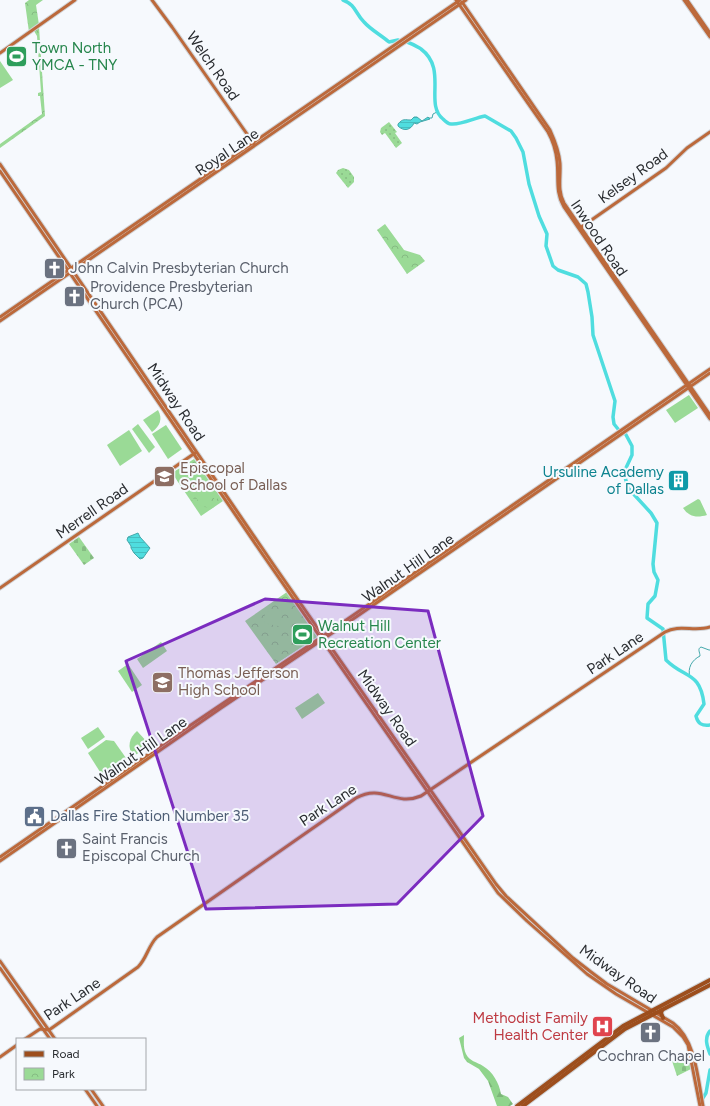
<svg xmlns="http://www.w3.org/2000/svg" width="710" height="1106" viewBox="0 0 710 1106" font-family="Figtree,sans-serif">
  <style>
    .grass { fill: url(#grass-dots) }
    .forest { fill: url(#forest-firs) }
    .cemetery { fill: url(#cemetery-stones) }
    .park { fill: url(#park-crowns) }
    .pitch { fill: #9ada96; fill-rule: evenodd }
    .water { fill: url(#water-rules); stroke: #44a8ab }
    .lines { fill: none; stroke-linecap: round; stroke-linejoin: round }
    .stream { stroke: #44a8ab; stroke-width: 1 }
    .river { stroke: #4fdddf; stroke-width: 3.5 }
    .secondary-casing { stroke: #d1d4d8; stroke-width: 5 }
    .primary-casing { stroke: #d1d4d8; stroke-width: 6 }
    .secondary { stroke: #bc693b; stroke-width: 3 }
    .primary { stroke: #9d4e1d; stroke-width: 4 }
    .marked { fill: #7b2cbf; fill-opacity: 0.2; stroke: #7b2cbf; stroke-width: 3; stroke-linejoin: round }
    .labels { text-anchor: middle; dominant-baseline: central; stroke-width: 4; stroke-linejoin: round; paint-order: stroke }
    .leisure-label { font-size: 15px; fill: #27864d; stroke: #f6f9fd; text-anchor: start }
    .street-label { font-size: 15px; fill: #2a2d31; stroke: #f6f9fd }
    .worship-label { font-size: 15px; fill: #5b616d; stroke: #f6f9fd; text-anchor: start }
    .education-label { font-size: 15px; fill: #785e54; stroke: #f6f9fd; text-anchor: start }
    .culture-label { font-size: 15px; fill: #0d838f; stroke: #f6f9fd; text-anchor: end }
    .service-label { font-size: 15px; fill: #4e5e75; stroke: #f6f9fd; text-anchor: start }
    .health-label { font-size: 15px; fill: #be3a42; stroke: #f6f9fd; text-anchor: end }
  </style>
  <defs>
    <pattern id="grass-dots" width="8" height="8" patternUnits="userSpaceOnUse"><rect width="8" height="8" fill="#9ada96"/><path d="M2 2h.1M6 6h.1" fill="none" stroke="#85bb82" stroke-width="1.8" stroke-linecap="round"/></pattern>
    <pattern id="forest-firs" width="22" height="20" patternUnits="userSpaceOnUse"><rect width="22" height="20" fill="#90d48c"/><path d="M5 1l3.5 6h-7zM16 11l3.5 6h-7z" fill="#7cb679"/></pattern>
    <pattern id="cemetery-stones" width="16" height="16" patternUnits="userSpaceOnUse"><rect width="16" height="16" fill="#9ada96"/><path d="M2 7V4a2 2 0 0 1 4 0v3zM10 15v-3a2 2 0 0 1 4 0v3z" fill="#85bb82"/></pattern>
    <pattern id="park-crowns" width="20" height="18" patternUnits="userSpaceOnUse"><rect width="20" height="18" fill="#9ada96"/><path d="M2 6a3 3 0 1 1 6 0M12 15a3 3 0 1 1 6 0" fill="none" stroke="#85bb82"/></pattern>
    <pattern id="water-rules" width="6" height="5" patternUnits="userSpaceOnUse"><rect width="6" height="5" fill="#4fdddf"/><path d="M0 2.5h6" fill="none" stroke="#45bec0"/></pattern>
  </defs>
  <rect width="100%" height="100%" fill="#f6f9fd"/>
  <g class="grass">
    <polygon points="389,122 397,132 395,133 402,143 396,148 385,133 382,135 380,132 381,128"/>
    <polygon points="343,168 349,170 354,177 354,182 348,188 336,173 338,170"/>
  </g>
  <path class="forest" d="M464,1035c0,6 -1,13 2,19 3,7 11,8 17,12 10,6 16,17 18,28l7,3 5,7 -3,2h-13l-9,-25 -9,-12 -12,-7 -3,-4 -5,-20z"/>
  <g class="cemetery">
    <polygon points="79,537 94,558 84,565 69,544"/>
    <polygon points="688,1054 691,1069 677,1076 672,1061"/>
  </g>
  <g class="park">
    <polygon points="29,0 43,0 36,5 39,25 29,32 25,3"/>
    <polygon points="39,27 45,116 0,148 0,144 42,114 40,96 38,96 38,93 41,92 37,36 34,31"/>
    <polygon points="385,224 404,250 420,255 425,261 407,274 377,230"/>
    <polygon points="194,459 223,501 201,516 172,473"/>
    <polygon points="287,592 317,637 276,664 245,621"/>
  </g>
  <g class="pitch">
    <polygon points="0,61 13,80 0,88"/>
    <polygon points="689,395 698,408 675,423 666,410"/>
    <path d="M158,410c5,9 2,16 -6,22l-9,-12z"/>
    <polygon points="138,424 155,447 149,453 132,429"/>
    <polygon points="166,425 182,449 168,459 152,434"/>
    <polygon points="129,430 142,451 120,466 107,445"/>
    <path d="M188,467h7l4,3 18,26v5l-3,6 -5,3h-10l-21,-30 4,-9zM193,469c8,3 23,24 21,32 -10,19 -26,-10 -31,-19 -2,-8 3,-13 10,-13z"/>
    <polygon points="196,472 213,497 201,505 184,480"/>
    <path d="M698,499l2,1 7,15c-10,3 -18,2 -24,-7z"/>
    <polygon points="271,609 276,609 282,611 280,625 278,626 264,623 265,614"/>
    <polygon points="161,642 167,651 143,668 137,659"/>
    <polygon points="128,664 142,685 132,692 118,671"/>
    <polygon points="318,693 325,703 302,719 295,708"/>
    <polygon points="98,727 105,737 88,749 81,738"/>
    <path d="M137,731l12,13 -1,4 -15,8c-6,-9 -4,-18 4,-25z"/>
    <polygon points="106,740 114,741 126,758 118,766 104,776 102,775 88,753"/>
  </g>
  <g class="water">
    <path d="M414,117h3l5,4 6,-4 2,2 -10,3 -3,2 -3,-1c-3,7 -10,9 -16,3v-2c5,-6 7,-4 13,-4z"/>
    <polygon points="138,533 140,537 150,548 143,558 140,559 134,553 131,548 131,546 127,540 128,537"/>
  </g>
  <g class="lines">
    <g class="stream">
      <polyline points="429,118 432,118 433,114 437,112"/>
      <path d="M690,677c-3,-9 2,-17 10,-21 0,-4 -3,-7 1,-9l8,3h1"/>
    </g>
    <g class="river">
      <path d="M343,0c13,5 12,13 21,22 7,8 17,13 25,20l9,-2"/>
      <path d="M407,42c6,2 9,4 14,7 27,20 3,55 22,70 2,2 6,5 8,5 11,1 23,-6 34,-8l26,15 5,7 7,14 6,32 10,32 8,18 -1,12 7,20 5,4 20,7 8,7 2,8 4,25 1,18 22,66 -2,16 1,7 4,5"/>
      <path d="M625,433l7,13v9l-7,15v7l3,11 23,25 6,10 -4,41 1,8 4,8 -3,16 -7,8 -1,14 16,11 3,31c19,19 34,11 38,44l-8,12c2,8 6,10 14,9"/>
      <path d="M710,1031c-6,7 -3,15 0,23"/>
      <polyline points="701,1101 706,1093 710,1070"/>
    </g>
    <defs>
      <g id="secondary">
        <polyline points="152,0 172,27 254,144"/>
        <path d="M456,0l92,132c5,9 8,19 9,29 2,17 -2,31 7,46l146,212"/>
        <polyline points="684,0 710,37"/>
        <polyline points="687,0 710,33"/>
        <path d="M462,2l88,128c5,11 9,21 10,33 1,14 -3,27 4,40l146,212"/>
        <polyline points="0,53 75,0"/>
        <path d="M0,164l273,400 223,320 10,12 67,62 18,14 16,12 66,39c23,17 25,57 30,83"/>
        <polyline points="0,171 263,555 498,893 527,921 587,974 616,994 673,1027 683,1037 688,1045 700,1106"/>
        <polyline points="580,228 666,168 687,148 710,132"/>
        <polyline points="0,317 460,0"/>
        <polyline points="0,321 466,0"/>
        <polyline points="0,588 195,453"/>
        <polyline points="0,857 185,729 326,634 710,369"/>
        <polyline points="0,861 221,708 356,617 710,373"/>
        <polyline points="0,961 55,1039"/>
        <polyline points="0,968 50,1039"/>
        <path d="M25,1039l15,-10 9,1 89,-63c9,-9 10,-21 19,-30l199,-139c27,-15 38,9 65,-2l244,-164c14,-8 30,0 45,-5"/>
        <polyline points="0,1057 17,1045"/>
        <polyline points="85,1089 97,1106"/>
        <polyline points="91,1089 103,1106"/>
      </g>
      <g id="primary">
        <polyline points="662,1010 661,1013 663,1018"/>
        <polyline points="517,1106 623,1026 710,980"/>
        <polyline points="523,1106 625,1029 710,985"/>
      </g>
    </defs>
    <use href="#secondary" class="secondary-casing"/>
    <use href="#primary" class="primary-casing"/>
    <use href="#secondary" class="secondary"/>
    <use href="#primary" class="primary"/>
  </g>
  <path class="marked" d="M265,599l163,12 55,205 -86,88 -191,5 -80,-248z"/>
  <defs>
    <symbol id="stadium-square" viewBox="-11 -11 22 22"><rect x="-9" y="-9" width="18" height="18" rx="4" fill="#2e9e5b" stroke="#f6f9fd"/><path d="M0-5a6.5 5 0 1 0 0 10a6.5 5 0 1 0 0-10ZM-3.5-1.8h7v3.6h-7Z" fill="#fff"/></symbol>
    <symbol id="church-square" viewBox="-11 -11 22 22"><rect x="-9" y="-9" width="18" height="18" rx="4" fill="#6b7280" stroke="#f6f9fd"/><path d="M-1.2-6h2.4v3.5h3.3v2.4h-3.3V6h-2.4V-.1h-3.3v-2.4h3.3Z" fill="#fff"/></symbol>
    <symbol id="school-square" viewBox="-11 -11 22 22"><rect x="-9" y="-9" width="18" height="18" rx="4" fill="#8d6e63" stroke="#f6f9fd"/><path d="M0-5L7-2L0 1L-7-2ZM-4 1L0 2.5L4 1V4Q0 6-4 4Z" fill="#fff"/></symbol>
    <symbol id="building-square" viewBox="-11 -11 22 22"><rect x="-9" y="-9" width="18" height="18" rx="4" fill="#0f9aa8" stroke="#f6f9fd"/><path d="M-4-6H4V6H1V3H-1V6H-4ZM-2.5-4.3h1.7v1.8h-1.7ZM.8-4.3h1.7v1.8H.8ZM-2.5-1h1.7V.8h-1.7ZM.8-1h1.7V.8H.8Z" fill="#fff"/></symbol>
    <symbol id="civic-square" viewBox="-11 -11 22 22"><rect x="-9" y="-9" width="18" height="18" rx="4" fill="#5c6f8a" stroke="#f6f9fd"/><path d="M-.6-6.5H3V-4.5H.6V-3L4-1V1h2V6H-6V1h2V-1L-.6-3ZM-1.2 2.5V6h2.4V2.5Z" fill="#fff"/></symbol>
    <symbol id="hospital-square" viewBox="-11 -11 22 22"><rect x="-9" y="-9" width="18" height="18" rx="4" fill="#e0444e" stroke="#f6f9fd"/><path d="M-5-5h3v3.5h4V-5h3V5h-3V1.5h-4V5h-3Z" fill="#fff"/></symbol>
  </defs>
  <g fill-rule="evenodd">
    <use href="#stadium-square" x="4" y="44" width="25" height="25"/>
    <use href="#church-square" x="42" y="256" width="25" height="25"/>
    <use href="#church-square" x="62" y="284" width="25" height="25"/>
    <use href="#school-square" x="152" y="464" width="25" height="25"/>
    <use href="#building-square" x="666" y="468" width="25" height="25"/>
    <use href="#stadium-square" x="290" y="622" width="25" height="25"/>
    <use href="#school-square" x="150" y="670" width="25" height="25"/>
    <use href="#civic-square" x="22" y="804" width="25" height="25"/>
    <use href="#church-square" x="54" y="836" width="25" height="25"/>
    <use href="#hospital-square" x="590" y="1014" width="25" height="25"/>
    <use href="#church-square" x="638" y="1020" width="25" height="25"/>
  </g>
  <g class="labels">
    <g class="leisure-label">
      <text x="32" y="48">Town North<tspan x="32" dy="17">YMCA - TNY</tspan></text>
      <text x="318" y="626">Walnut Hill<tspan x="318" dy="17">Recreation Center</tspan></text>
    </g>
    <g class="street-label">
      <text transform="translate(213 66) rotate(55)">Welch Road</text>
      <text transform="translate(227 152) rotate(-34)">Royal Lane</text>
      <text transform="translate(633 176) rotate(-36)">Kelsey Road</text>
      <text transform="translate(599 238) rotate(56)">Inwood Road</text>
      <text transform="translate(176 402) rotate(56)">Midway Road</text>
      <text transform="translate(92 511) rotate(-35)">Merrell Road</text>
      <text transform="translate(408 568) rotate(-35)">Walnut Hill Lane</text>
      <text transform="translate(615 653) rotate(-34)">Park Lane</text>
      <text transform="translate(387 708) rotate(55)">Midway Road</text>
      <text transform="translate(141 751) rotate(-35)">Walnut Hill Lane</text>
      <text transform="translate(328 805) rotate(-33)">Park Lane</text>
      <text transform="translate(618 974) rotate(35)">Midway Road</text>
      <text transform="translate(72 999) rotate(-34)">Park Lane</text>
    </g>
    <g class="worship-label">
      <text x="70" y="268">John Calvin Presbyterian Church</text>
      <text x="90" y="287">Providence Presbyterian<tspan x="90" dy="17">Church (PCA)</tspan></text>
      <text x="82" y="839">Saint Francis<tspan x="82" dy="17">Episcopal Church</tspan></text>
      <text x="651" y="1056" text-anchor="middle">Cochran Chapel</text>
    </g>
    <g class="education-label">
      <text x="180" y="468">Episcopal<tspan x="180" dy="17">School of Dallas</tspan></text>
      <text x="178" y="673">Thomas Jefferson<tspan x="178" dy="17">High School</tspan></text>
    </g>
    <g class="culture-label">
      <text x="664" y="472">Ursuline Academy<tspan x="664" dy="17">of Dallas</tspan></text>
    </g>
    <g class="service-label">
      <text x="50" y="816">Dallas Fire Station Number 35</text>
    </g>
    <g class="health-label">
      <text x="588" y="1018">Methodist Family<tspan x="588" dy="17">Health Center</tspan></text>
    </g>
  </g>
  <rect x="16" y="1038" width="130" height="52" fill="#f6f9fd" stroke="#a4a7ab"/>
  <rect x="24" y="1051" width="20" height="6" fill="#9d4e1d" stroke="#a4a7ab"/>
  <text x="52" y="1058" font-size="12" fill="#2a2d31">Road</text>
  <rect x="24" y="1068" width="20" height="12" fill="url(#park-crowns)" stroke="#a4a7ab"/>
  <text x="52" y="1078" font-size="12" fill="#2a2d31">Park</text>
</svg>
